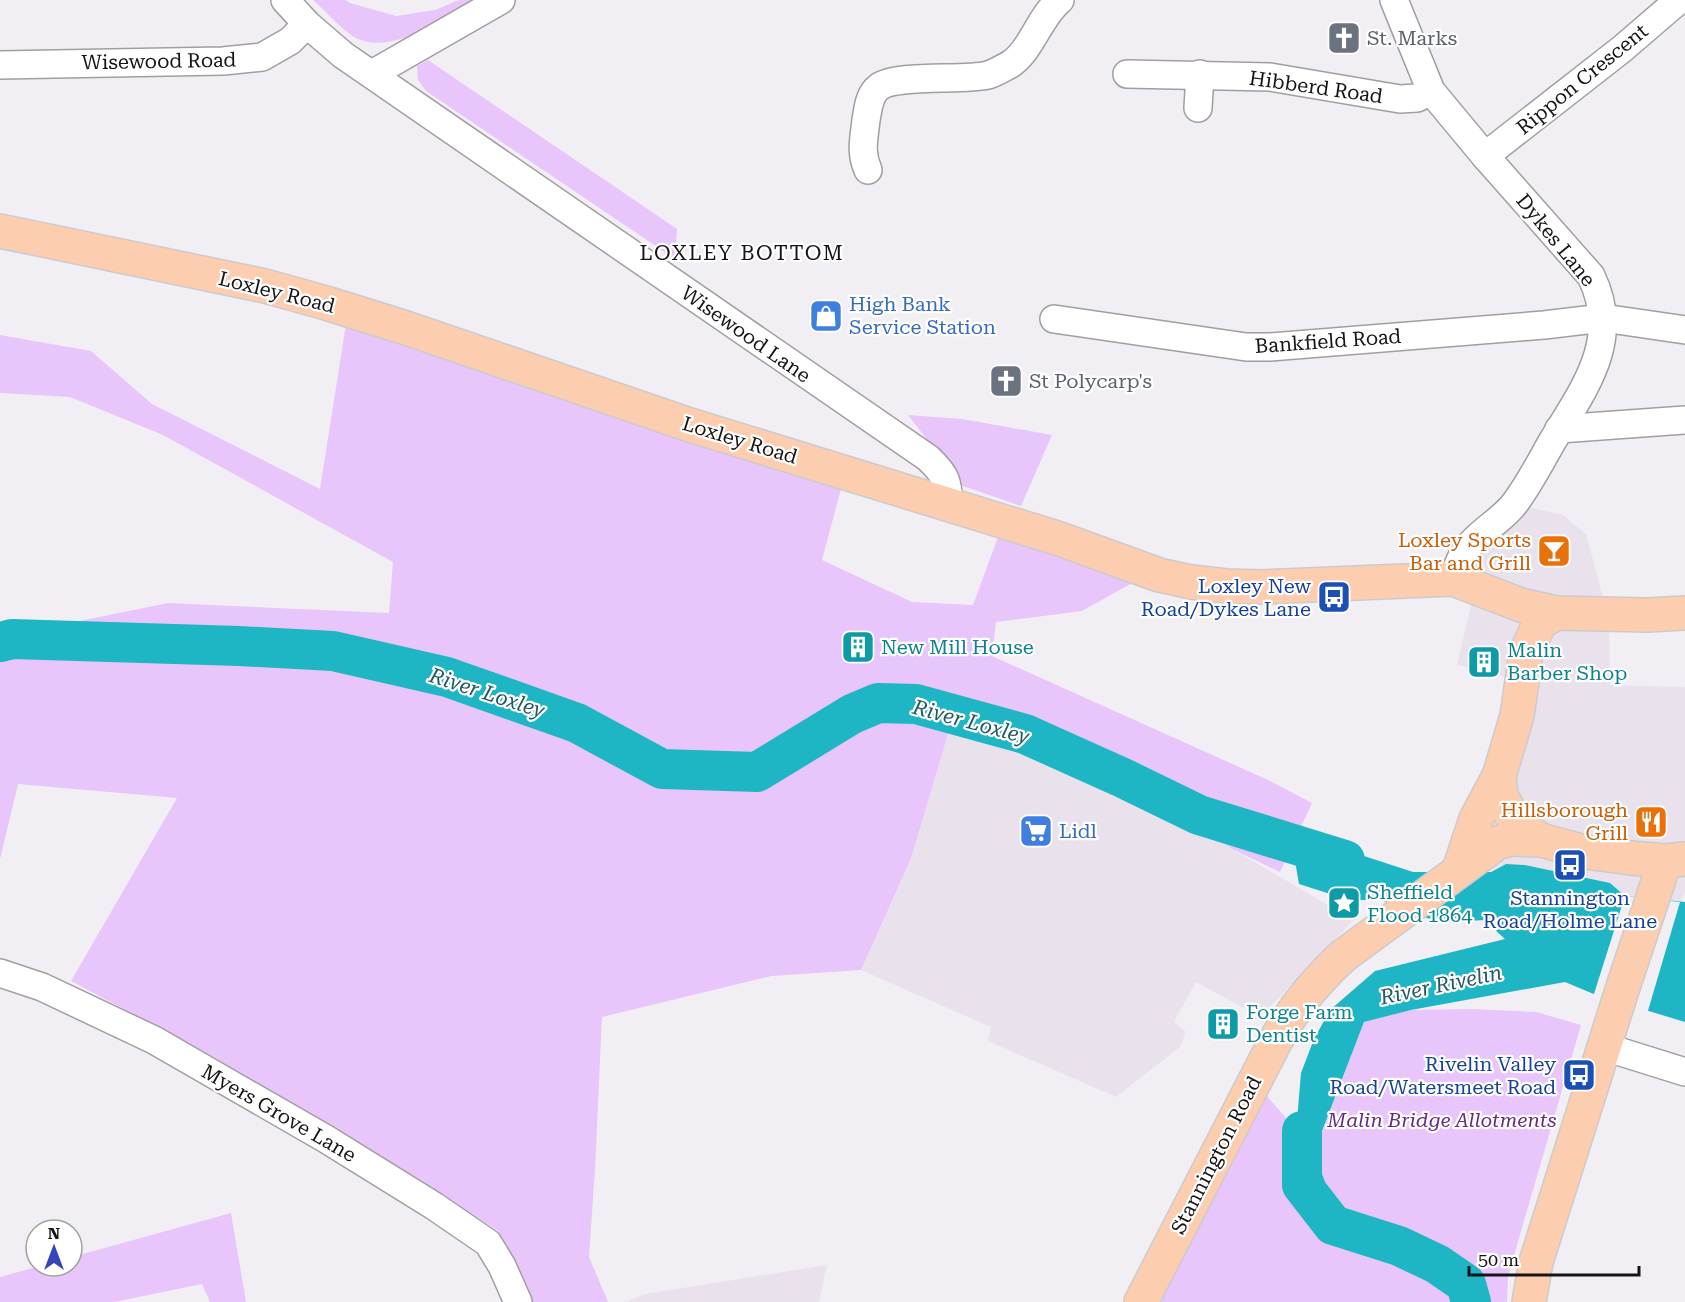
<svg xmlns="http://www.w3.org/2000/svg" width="1685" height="1302" viewBox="0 0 1685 1302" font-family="'Roboto Serif',serif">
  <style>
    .built { fill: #e9e2ed }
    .green { fill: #e8c5fa }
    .water { fill: #1eb6c4 }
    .pier { fill: #f2eff4 }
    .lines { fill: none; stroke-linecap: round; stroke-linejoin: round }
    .river { stroke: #1eb6c4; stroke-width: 40 }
    .minor-casing { stroke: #a19ea2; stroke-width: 30 }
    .major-casing { stroke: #cccbcc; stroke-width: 36 }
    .minor { stroke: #fff; stroke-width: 27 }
    .major { stroke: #fdcdb0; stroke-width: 33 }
    .labels { text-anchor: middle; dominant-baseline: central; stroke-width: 4.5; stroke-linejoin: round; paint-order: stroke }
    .worship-label { font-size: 20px; fill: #5b616d; stroke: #fff; text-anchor: start }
    .street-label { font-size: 20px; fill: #151416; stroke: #fff }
    .shop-label { font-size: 20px; fill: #366cbe; stroke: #fff; text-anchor: start }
    .food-label { font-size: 20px; fill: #c56008; stroke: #fff; text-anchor: end }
    .transit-label { font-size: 20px; fill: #164399; stroke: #fff; text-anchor: end }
    .culture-label { font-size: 20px; fill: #0d838f; stroke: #fff; text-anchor: start }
    .park-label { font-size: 20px; font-style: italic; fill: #682b82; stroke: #fff }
    .neighbourhood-label { font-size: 21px; letter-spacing: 1.5px; fill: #151416; stroke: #fff }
    .water-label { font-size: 21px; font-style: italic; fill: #225a60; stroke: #fff }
  </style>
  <rect width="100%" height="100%" fill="#f2eff4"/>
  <g class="built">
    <polygon points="1515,504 1563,515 1586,534 1609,619 1610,685 1685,687 1685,893 1680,902 1625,896 1610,883 1525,865 1506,864 1488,871 1445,855 1516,721 1522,681 1457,665 1475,588 1453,578"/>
    <polygon points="950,726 1191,818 1232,849 1354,920 1260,1017 1196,982 1174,1022 1186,1032 1180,1047 1116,1097 988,1041 991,1027 861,970 911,860"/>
    <polygon points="827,1265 819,1302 626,1302 645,1294"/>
  </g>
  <g class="green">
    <path d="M313,0h33l4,3 46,13 39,-6 24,-10h20c-32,18 -93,60 -128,35 -14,-10 -25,-24 -38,-35z"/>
    <polygon points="428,60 677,229 675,259 426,91 418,80 417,66"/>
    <polygon points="346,324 842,485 822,560 912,602 973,605 998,537 1134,582 1082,611 996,622 992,656 1268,780 1312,803 1280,872 1232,849 1191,818 950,727 911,859 861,970 771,976 602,1017 595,1169 589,1257 608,1302 529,1302 522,1274 497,1230 383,1158 214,1057 71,981 177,798 18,784 0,859 0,642 21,633 168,603 389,613 393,562 163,435 70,397 0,393 0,335 91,351 152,404 320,489"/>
    <polygon points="908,415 962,419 1052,435 1021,506 963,486"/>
    <polygon points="1472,1009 1536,1012 1581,1025 1508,1276 1507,1302 1160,1302 1177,1265 1266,1095 1315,1151 1364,1022 1411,1010"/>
    <polygon points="231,1213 246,1302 210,1302 202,1284 114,1302 0,1302 0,1277 40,1266 72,1266 72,1257"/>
  </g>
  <polygon class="water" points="1315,840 1413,872 1491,872 1506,864 1525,865 1610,883 1625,896 1685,902 1685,1022 1596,995 1565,982 1411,1010 1364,1022 1314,1152 1325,1182 1296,1187 1295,1144 1301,1073 1314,1039 1330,1010 1375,971 1505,939 1484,920 1440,923 1381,900 1349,900 1299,884 1292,844"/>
  <polygon class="pier" points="1625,896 1680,902 1647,1014 1593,997"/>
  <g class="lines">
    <g class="river">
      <polyline points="0,642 12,639 239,646 333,651 447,677 577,723 662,769 757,772 852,714 878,703 916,704 1025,734 1123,778 1199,815 1345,860"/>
      <polyline points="1302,1131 1302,1185 1333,1225 1399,1246 1437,1264 1466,1284 1471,1302"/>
    </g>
    <defs>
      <g id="minor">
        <path d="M285,0l22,24 36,31 585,403c18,17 20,23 21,47"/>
        <path d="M1394,0l37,91 54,65 106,120c31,63 -6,111 -38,164 -12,21 -23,43 -38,63 -12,17 -37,29 -49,47 -6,8 -10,20 -13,29"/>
        <polyline points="0,65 223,61 262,57 290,41 307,24"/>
        <polyline points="372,74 501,0"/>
        <polyline points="1127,74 1270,77 1400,99 1417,98 1431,91"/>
        <polyline points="1198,108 1200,74"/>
        <polyline points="1485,156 1622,49 1679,0"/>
        <path d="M868,170c-8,-18 -4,-31 -2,-50 2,-11 3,-26 13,-33 17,-13 85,-6 109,-12 7,-2 15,-7 21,-10 22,-13 30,-48 51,-65"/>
        <polyline points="1054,319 1246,347 1270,347 1544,325 1603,318 1685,330"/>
        <polyline points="1559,429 1685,420"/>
        <polyline points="0,973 42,987 154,1040 326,1139 434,1206 488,1243 502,1266 518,1302"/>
        <polyline points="1605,1047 1685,1072"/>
      </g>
      <g id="major">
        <polyline points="0,231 265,286 326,303 406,328 690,425 1057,538 1159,575 1191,582 1226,586 1261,587 1453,579 1521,605 1557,613 1647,615 1685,613"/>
        <polyline points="1557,613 1540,622 1526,653 1517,716 1499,776 1501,795 1510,813 1523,828 1541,840 1585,852 1631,858 1665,861 1685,859"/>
        <polyline points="1459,870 1476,819 1499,776"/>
        <path d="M1141,1302l136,-264c17,-31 40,-58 66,-82l154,-113 14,-4 30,1"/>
        <polyline points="1529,1302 1536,1262 1623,987 1665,861"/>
      </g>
    </defs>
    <use href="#minor" class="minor-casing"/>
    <use href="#major" class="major-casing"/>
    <use href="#minor" class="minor"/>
    <use href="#major" class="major"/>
  </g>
  <defs>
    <symbol id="church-square" viewBox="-11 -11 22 22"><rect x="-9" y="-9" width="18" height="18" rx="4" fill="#6b7280" stroke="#fff"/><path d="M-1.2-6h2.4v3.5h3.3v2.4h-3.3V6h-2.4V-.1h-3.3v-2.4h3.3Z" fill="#fff"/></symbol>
    <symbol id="shop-square" viewBox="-11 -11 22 22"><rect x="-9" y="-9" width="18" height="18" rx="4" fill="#3f7fe0" stroke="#fff"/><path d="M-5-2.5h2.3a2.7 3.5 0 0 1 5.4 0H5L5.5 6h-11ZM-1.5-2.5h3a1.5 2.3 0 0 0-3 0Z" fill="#fff"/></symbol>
    <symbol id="bar-square" viewBox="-11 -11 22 22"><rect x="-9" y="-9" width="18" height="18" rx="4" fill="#e8710a" stroke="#fff"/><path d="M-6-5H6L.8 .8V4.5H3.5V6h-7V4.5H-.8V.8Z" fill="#fff"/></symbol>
    <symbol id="bus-square" viewBox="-11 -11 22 22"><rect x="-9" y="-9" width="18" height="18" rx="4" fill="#1a4fb4" stroke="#fff"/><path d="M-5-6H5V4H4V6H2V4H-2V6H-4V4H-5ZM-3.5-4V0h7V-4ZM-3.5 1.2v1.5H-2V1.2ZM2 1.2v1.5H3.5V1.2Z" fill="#fff"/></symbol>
    <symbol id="building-square" viewBox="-11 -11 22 22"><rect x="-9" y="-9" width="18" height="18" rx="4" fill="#0f9aa8" stroke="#fff"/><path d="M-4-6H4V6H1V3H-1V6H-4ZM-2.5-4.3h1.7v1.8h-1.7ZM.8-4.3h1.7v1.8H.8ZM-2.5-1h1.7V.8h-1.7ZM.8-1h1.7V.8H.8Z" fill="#fff"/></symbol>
    <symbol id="restaurant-square" viewBox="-11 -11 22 22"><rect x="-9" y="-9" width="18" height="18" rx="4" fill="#e8710a" stroke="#fff"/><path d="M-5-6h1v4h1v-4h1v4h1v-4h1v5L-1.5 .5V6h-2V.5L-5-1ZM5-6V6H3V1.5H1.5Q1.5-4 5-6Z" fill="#fff"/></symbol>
    <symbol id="supermarket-square" viewBox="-11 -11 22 22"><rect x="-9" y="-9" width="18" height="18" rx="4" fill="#3f7fe0" stroke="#fff"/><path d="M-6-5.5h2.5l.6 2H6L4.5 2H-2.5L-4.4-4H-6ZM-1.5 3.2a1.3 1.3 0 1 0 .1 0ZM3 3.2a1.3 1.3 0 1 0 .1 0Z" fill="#fff"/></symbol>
    <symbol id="sight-square" viewBox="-11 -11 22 22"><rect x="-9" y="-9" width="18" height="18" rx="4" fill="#0f9aa8" stroke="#fff"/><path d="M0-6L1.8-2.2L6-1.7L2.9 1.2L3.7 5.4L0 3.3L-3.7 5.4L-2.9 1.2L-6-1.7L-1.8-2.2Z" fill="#fff"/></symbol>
  </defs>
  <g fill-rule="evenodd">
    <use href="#church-square" x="1325" y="19" width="38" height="38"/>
    <use href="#shop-square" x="807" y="297" width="38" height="38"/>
    <use href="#church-square" x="987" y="362" width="38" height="38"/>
    <use href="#bar-square" x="1535" y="532" width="38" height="38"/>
    <use href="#bus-square" x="1315" y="578" width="38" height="38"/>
    <use href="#building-square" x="839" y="628" width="38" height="38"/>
    <use href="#building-square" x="1465" y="643" width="38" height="38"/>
    <use href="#restaurant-square" x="1632" y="803" width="38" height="38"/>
    <use href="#supermarket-square" x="1017" y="812" width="38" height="38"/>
    <use href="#bus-square" x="1551" y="846" width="38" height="38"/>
    <use href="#sight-square" x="1325" y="884" width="38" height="38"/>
    <use href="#building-square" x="1204" y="1005" width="38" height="38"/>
    <use href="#bus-square" x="1560" y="1056" width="38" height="38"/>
  </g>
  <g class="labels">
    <g class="worship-label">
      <text x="1367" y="38">St. Marks</text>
      <text x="1029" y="381">St Polycarp's</text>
    </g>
    <g class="street-label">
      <text transform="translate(159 61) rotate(-1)">Wisewood Road</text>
      <text transform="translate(1582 79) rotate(-39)">Rippon Crescent</text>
      <text transform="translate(1316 87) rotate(8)">Hibberd Road</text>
      <text transform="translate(1556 240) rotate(51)">Dykes Lane</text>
      <text transform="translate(277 292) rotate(14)">Loxley Road</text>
      <text transform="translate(746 334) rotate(35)">Wisewood Lane</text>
      <text transform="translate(1328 341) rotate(-4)">Bankfield Road</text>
      <text transform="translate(740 440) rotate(17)">Loxley Road</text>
      <text transform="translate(279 1113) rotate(30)">Myers Grove Lane</text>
      <text transform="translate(1216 1155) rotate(-63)">Stannington Road</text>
    </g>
    <g class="shop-label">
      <text x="849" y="304">High Bank<tspan x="849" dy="23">Service Station</tspan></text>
      <text x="1059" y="831">Lidl</text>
    </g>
    <g class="food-label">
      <text x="1531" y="540">Loxley Sports<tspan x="1531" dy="23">Bar and Grill</tspan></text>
      <text x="1628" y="810">Hillsborough<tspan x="1628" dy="23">Grill</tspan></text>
    </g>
    <g class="transit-label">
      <text x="1311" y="586">Loxley New<tspan x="1311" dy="23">Road/Dykes Lane</tspan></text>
      <text x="1570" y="898" text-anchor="middle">Stannington<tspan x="1570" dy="23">Road/Holme Lane</tspan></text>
      <text x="1556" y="1064">Rivelin Valley<tspan x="1556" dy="23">Road/Watersmeet Road</tspan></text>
    </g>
    <g class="culture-label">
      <text x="881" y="647">New Mill House</text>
      <text x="1507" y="650">Malin<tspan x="1507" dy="23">Barber Shop</tspan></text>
      <text x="1367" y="892">Sheffield<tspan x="1367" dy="23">Flood 1864</tspan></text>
      <text x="1246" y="1012">Forge Farm<tspan x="1246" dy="23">Dentist</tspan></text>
    </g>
    <g class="park-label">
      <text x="1442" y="1120">Malin Bridge Allotments</text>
    </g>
    <g class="neighbourhood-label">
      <text x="742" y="253">LOXLEY BOTTOM</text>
    </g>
    <g class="water-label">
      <text transform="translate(487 693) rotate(18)">River Loxley</text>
      <text transform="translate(971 722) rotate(15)">River Loxley</text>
      <text transform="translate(1441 985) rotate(-12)">River Rivelin</text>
    </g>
  </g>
  <g transform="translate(54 1248)"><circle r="28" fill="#ffffff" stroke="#a1a1a2" stroke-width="1.5"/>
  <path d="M0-4.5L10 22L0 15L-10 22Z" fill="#3845b8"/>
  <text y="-9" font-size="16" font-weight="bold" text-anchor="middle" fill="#151416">N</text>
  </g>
  <path d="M1469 1266v9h170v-9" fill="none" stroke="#151416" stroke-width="3"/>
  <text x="1478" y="1266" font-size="18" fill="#151416" stroke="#ffffff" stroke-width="4.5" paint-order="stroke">50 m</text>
</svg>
